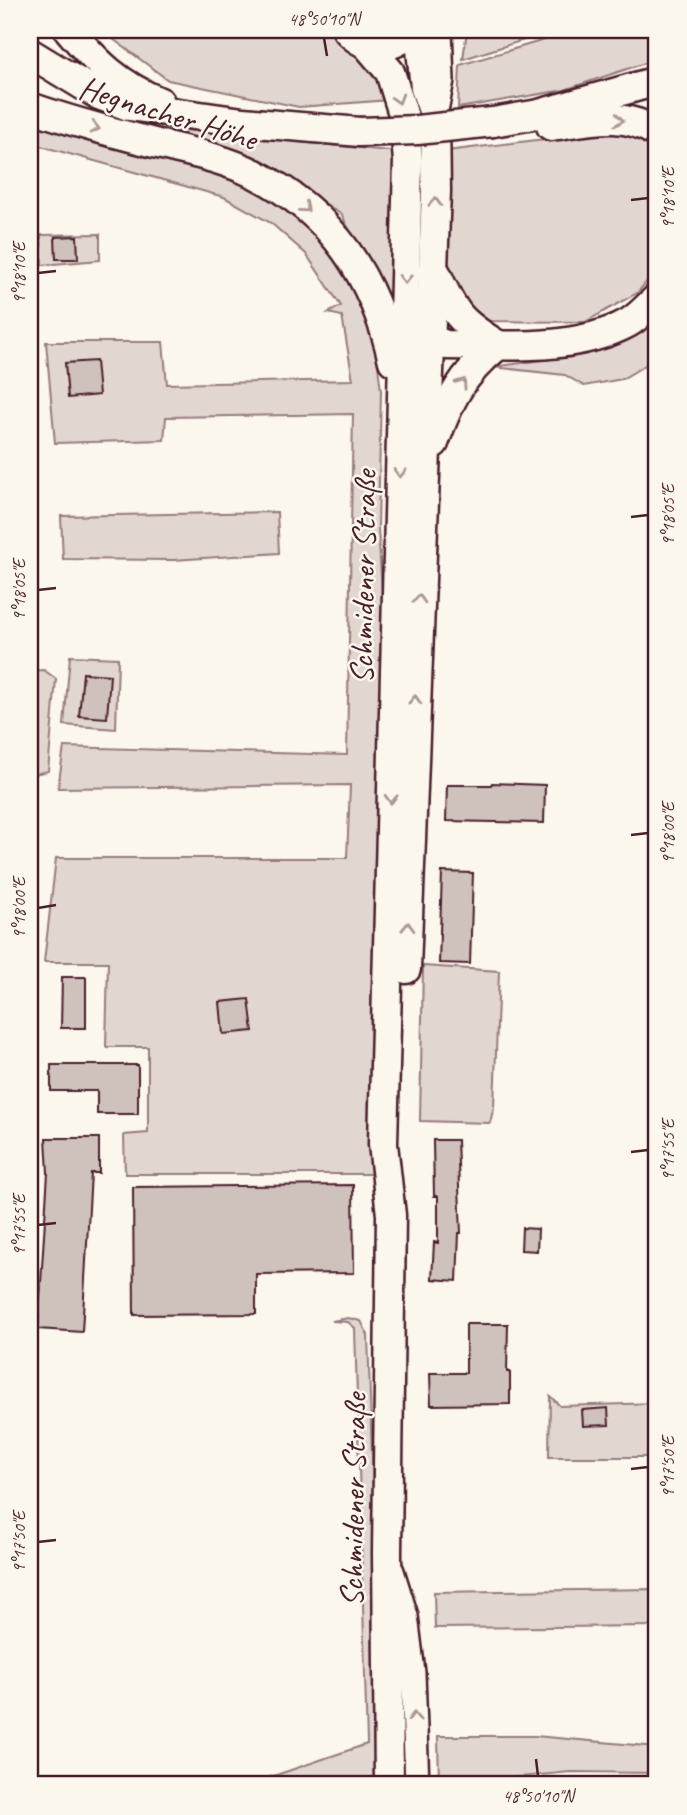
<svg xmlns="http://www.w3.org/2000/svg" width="687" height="1815" viewBox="0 0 687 1815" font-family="Caveat,sans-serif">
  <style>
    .green { fill: #e2d7d0; stroke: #967b7e; stroke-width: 2 }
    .building { fill: #cfc2bc; stroke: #4a1f2b; stroke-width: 2 }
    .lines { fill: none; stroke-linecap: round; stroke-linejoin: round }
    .minor-casing { stroke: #4a1f2b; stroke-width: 28 }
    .major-casing { stroke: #4a1f2b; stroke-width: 33 }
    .minor { stroke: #fbf7ec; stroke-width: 23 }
    .major { stroke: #fbf7ec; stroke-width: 28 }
    .major-bridge-casing { stroke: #4a1f2b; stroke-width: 33; stroke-linecap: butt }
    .major-bridge { stroke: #fbf7ec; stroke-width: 28 }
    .oneway { stroke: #ab9695 }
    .ticks { fill: none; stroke: #4a1f2b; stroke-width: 2.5 }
    .labels { text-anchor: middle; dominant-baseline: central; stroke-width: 5; stroke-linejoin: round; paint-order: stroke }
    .street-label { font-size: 33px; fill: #4a1f2b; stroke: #fbf7ec }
    .neatline { fill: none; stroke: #4a1f2b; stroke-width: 2.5 }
    .ticks-label { font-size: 18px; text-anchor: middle; fill: #4a1f2b }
  </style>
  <rect width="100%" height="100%" fill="#fbf7ec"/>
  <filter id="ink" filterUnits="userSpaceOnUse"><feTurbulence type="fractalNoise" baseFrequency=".0143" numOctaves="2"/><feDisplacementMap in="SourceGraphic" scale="14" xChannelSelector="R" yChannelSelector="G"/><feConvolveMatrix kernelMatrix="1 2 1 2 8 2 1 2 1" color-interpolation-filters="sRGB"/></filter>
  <g filter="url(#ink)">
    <g class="green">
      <polygon points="101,30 334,30 370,64 389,100 299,107 168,80"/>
      <polygon points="467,30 556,30 463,59"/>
      <polygon points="578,30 657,30 657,59 564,90 458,108 460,65"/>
      <polygon points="30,118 212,170 262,189 301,219 328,245 359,292 374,334 381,391 378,528 385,643 371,1174 125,1174 124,1135 148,1133 148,1047 106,1047 108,962 44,962 56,858 347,858 350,785 58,788 64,747 347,755 353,414 166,417 164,440 55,443 46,342 163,342 167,384 353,380 342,316 328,313 341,306 306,254 271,223 224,197 30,143"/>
      <polygon points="163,128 398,152 394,322 342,215 262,160"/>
      <polygon points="618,130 647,138 657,148 657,270 637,293 585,322 483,321 458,299 448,261 447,151"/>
      <polygon points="100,234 100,260 42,265 41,235"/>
      <polygon points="657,307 657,358 622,379 584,386 565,375 492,367 565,357 621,338"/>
      <polygon points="277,512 279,553 173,560 63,559 61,516"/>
      <polygon points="70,656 118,658 116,729 64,725"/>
      <polygon points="44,670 56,679 48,771 30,775 30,671"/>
      <polygon points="423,966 499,971 494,1106 490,1123 420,1121"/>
      <polygon points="348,1318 361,1321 368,1335 374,1519 377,1785 247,1785 367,1744 355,1328 348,1322 332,1321"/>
      <polygon points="550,1396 560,1406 657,1403 657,1457 549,1457"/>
      <polygon points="657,1589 657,1626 435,1628 434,1592"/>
      <polygon points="438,1736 535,1736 657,1747 657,1773 570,1772 439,1785"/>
    </g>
    <g class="building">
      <polygon points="77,236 78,259 56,259 55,237"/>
      <polygon points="96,361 99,395 68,398 65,363"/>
      <polygon points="83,673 110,675 107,718 79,716"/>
      <polygon points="492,783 545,785 544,823 446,821 447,785 491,785"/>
      <polygon points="442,872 473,873 470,964 439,963"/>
      <polygon points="62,977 86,977 86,1028 61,1028"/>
      <polygon points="249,999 253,1031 223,1034 220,1002"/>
      <polygon points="51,1065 138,1065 138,1114 97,1114 97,1091 51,1091"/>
      <polygon points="46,1138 99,1138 99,1173 91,1173 82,1332 38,1329 48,1173"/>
      <polygon points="433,1140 457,1140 461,1233 459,1233 457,1281 432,1279 434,1242 438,1243 438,1196 434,1196"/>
      <polygon points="353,1185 354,1273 256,1274 256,1314 134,1315 133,1187"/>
      <polygon points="522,1228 538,1229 537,1251 521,1250"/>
      <polygon points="466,1324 508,1324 507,1372 510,1372 510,1404 431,1405 430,1373 466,1373"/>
      <polygon points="608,1408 609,1425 583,1426 582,1410"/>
    </g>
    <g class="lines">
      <defs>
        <g id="minor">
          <polyline points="435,116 442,80 440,30"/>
          <polyline points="392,1571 406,1616 413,1673 417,1785"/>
        </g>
        <g id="major">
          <path d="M69,30c28,33 50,55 91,72"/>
          <path d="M347,30c19,21 45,21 65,0"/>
          <polyline points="367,45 390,72 404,117 408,161 383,1144 391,1215 387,1553 389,1785"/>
          <polyline points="30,53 99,95 129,106 243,122 360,132"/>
          <path d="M30,107c42,15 85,26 128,37 33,8 67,15 97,30 79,40 119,104 138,187"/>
          <polyline points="493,122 539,114 657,81"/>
          <path d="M551,126c38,-5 72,-16 106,7"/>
          <path d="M436,273c18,41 24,49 62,72"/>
          <path d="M419,328l11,11 16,6c60,0 128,7 182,-22 11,-6 20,-17 29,-25"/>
          <path d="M434,443c16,-45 27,-67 64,-98"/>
          <polyline points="406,969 436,191 435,116 425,88 419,30"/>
        </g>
      </defs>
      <use href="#minor" class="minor-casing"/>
      <use href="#major" class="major-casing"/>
      <use href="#minor" class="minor"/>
      <use href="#major" class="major"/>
      <defs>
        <polyline id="major-bridge" points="360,132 417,130 493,122"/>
      </defs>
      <use href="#major-bridge" class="major-bridge-casing"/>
      <use href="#major-bridge" class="major-bridge"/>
    </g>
    <defs><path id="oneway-chevron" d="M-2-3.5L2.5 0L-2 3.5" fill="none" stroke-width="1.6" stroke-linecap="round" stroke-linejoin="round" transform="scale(1.75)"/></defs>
    <g class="oneway">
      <use href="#oneway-chevron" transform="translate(398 99) rotate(73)"/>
      <use href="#oneway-chevron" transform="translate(619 120) rotate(6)"/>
      <use href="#oneway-chevron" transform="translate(95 128) rotate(14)"/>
      <use href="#oneway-chevron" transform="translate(435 202) rotate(-89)"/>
      <use href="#oneway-chevron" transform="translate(305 208) rotate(41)"/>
      <use href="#oneway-chevron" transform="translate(405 279) rotate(92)"/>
      <use href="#oneway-chevron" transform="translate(462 383) rotate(-55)"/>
      <use href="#oneway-chevron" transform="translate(400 473) rotate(92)"/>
      <use href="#oneway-chevron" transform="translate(419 599) rotate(-87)"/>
      <use href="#oneway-chevron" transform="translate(415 700) rotate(-88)"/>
      <use href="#oneway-chevron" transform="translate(391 799) rotate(92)"/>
      <use href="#oneway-chevron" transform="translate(408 927) rotate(-88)"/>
      <use href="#oneway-chevron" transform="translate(414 1717) rotate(-91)"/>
    </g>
  </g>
  <path class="ticks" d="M324,38l3,18M631,200l17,-2M38,273l18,-2M631,517l17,-2M38,590l18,-2M631,835l17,-2M38,908l18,-3M631,1152l17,-2M38,1225l18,-2M631,1469l17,-2M38,1542l18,-2M536,1759l2,17"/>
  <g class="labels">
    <g class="street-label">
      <text transform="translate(168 113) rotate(17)">Hegnacher Höhe</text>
      <text transform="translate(363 577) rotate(-89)">Schmidener Straße</text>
      <text transform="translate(353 1500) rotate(-89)">Schmidener Straße</text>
    </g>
  </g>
  <rect width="687" height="1815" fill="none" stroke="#fbf7ec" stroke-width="77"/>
  <rect x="38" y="38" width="610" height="1738" class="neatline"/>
  <g class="ticks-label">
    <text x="324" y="25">48°50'10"N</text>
    <text transform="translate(668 198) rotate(-90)" y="6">9°18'10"E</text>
    <text transform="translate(19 273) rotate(-90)" y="6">9°18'10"E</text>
    <text transform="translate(668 515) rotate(-90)" y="6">9°18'05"E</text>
    <text transform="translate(19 590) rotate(-90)" y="6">9°18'05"E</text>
    <text transform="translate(668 833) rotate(-90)" y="6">9°18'00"E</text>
    <text transform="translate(19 908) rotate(-90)" y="6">9°18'00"E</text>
    <text transform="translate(668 1150) rotate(-90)" y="6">9°17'55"E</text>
    <text transform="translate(19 1225) rotate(-90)" y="6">9°17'55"E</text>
    <text transform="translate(668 1467) rotate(-90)" y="6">9°17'50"E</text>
    <text transform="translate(19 1542) rotate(-90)" y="6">9°17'50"E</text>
    <text x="538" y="1802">48°50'10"N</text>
  </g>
</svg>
